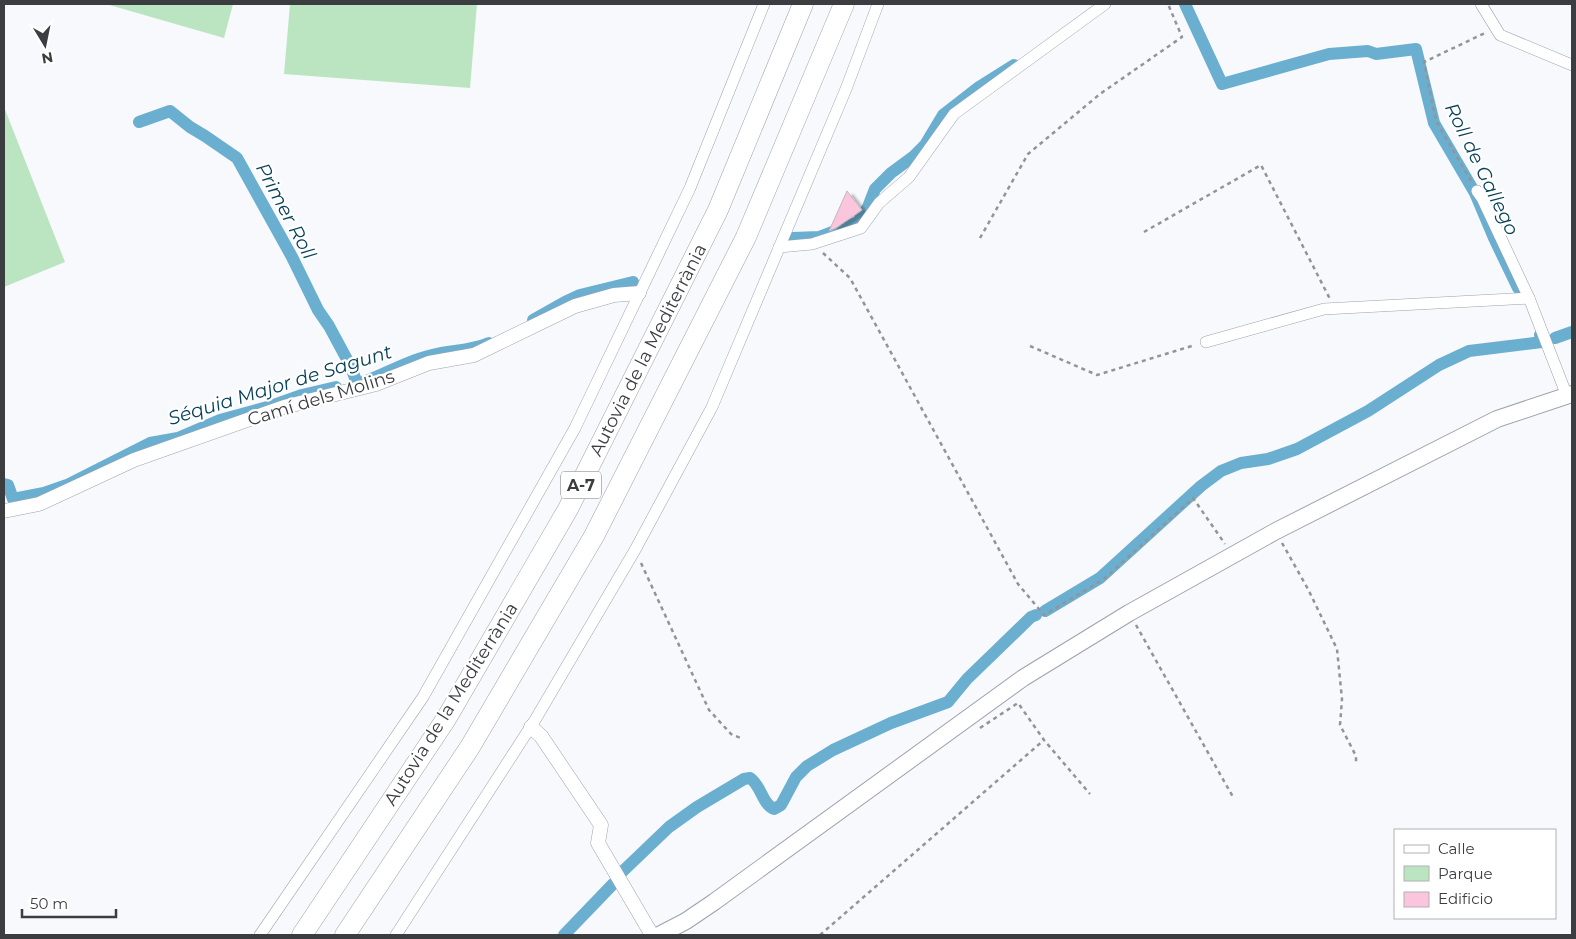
<svg xmlns="http://www.w3.org/2000/svg" width="1576" height="939" viewBox="0 0 1576 939" font-family="Montserrat,sans-serif">
  <style>
    .green { fill: #bbe5c1 }
    .lines { fill: none; stroke-linecap: round; stroke-linejoin: round }
    .canal { stroke: #6bafd0; stroke-width: 12 }
    .building { fill: #fac5dd; stroke: #c3b6bb; filter: url(#shadow) }
    .minor-casing { stroke: #9ea2ad; stroke-width: 12 }
    .tertiary-casing { stroke: #9ea2ad; stroke-width: 15 }
    .secondary-casing { stroke: #9ea2ad; stroke-width: 18 }
    .motorway-casing { stroke: #9ea2ad; stroke-width: 21 }
    .path { stroke: #929498; stroke-width: 2.5; stroke-dasharray: 4 4; stroke-linecap: butt }
    .minor { stroke: #fff; stroke-width: 11 }
    .tertiary { stroke: #fff; stroke-width: 14 }
    .secondary { stroke: #fff; stroke-width: 16 }
    .motorway { stroke: #fff; stroke-width: 20 }
    .labels { text-anchor: middle; dominant-baseline: central; stroke-width: 4.5; stroke-linejoin: round; paint-order: stroke }
    .shield { fill: #fff; stroke: #76777a; stroke-width: 1 }
    .shield-label { font-size: 16px; font-weight: bold; fill: #3b3d41 }
    .street-label { font-size: 18px; fill: #3b3d41; stroke: #fff }
    .water-label { font-size: 19px; font-style: italic; fill: #064259; stroke: #fff }
  </style>
  <defs>
    <filter id="shadow"><feDropShadow dx="5.5" dy="3" stdDeviation="1" flood-color="#0004"/></filter>
  </defs>
  <rect width="100%" height="100%" fill="#f7f9fd"/>
  <g class="green">
    <polygon points="106,4 233,4 224,38"/>
    <polygon points="290,4 477,4 470,88 284,74"/>
    <polygon points="4,107 65,262 4,287"/>
  </g>
  <g class="lines">
    <g class="canal">
      <polyline points="1185,4 1222,84 1329,54 1368,51 1376,54 1416,49 1434,123 1475,193 1494,238 1518,288"/>
      <polyline points="139,122 170,111 190,127 205,136 237,158 292,257 318,310 329,326 350,365 357,383"/>
      <polyline points="793,238 819,237 858,222 868,207 875,189 891,173 914,156 925,145 943,115 979,87 1014,65"/>
      <polyline points="533,320 565,302 580,295 633,282"/>
      <polyline points="1555,338 1572,332"/>
      <path d="M363,382c23,-8 45,-22 69,-27 19,-5 39,-4 57,-12"/>
      <polyline points="4,484 8,485 13,499 44,493 67,485 150,443 178,438 220,420 271,406 302,395 336,387"/>
      <polyline points="1045,611 1100,578 1201,486 1221,471 1241,463 1268,459 1297,449 1368,411 1439,365 1469,351 1542,342 1540,335"/>
      <path d="M622,872l47,-45 28,-20 47,-28 6,-1c11,7 12,26 24,31l7,-4 15,-28 11,-11 26,-16 58,-27 57,-21 19,-23 64,-62 5,-2"/>
      <polyline points="564,935 613,884"/>
    </g>
  </g>
  <polygon class="building" points="847,191 862,210 836,228 829,231"/>
  <g class="lines">
    <defs>
      <g id="minor">
        <polyline points="1481,4 1500,35 1572,65"/>
        <polyline points="1477,191 1482,198 1529,298 1567,396"/>
        <polyline points="779,247 812,244 861,228 879,203 909,177 954,114 1105,4"/>
        <polyline points="1206,342 1324,309 1529,298"/>
        <polyline points="260,935 423,697 575,428 690,188 764,4"/>
        <polyline points="396,935 535,720 635,550 712,407 846,89 878,4"/>
      </g>
      <g id="tertiary">
        <polyline points="4,511 39,504 134,460 284,407 376,384 429,363 474,355 575,306 614,295 639,293"/>
        <polyline points="531,727 541,736 601,825 598,843 652,935"/>
      </g>
      <polyline id="secondary" points="659,935 686,921 714,902 1023,678 1129,613 1276,531 1497,419 1572,394"/>
      <g id="motorway">
        <polyline points="302,935 446,719 568,509 718,210 803,4"/>
        <polyline points="345,935 470,747 594,536 746,237 844,4"/>
      </g>
    </defs>
    <use href="#minor" class="minor-casing"/>
    <use href="#tertiary" class="tertiary-casing"/>
    <use href="#secondary" class="secondary-casing"/>
    <use href="#motorway" class="motorway-casing"/>
    <g class="path">
      <polyline points="1471,181 1436,121 1424,62 1485,33"/>
      <polyline points="1144,232 1261,165 1330,299"/>
      <polyline points="980,238 1028,154 1100,94 1182,37 1168,4"/>
      <polyline points="823,253 850,278 1018,584 1044,615 1104,579 1193,498 1225,544"/>
      <polyline points="1030,346 1097,375 1195,345"/>
      <polyline points="1282,543 1308,589 1337,649 1342,699 1340,725 1356,756 1356,763"/>
      <polyline points="641,563 709,710 731,734 743,739"/>
      <polyline points="1136,625 1233,797"/>
      <polyline points="980,728 1018,703 1044,740 1090,794"/>
      <polyline points="820,935 1044,740"/>
    </g>
    <use href="#minor" class="minor"/>
    <use href="#tertiary" class="tertiary"/>
    <use href="#secondary" class="secondary"/>
    <use href="#motorway" class="motorway"/>
  </g>
  <g class="labels">
    <rect class="shield" x="561" y="471.5" width="40" height="27" rx="4"/>
    <g class="shield-label">
      <text x="581" y="485">A-7</text>
    </g>
    <g class="street-label">
      <text transform="translate(648 350) rotate(-63)">Autovia de la Mediterrània</text>
      <text transform="translate(321 398) rotate(-17)">Camí dels Molins</text>
      <text transform="translate(451 704) rotate(-58)">Autovia de la Mediterrània</text>
    </g>
    <g class="water-label">
      <text transform="translate(1482 169) rotate(64)">Roll de Gallego</text>
      <text transform="translate(286 211) rotate(62)">Primer Roll</text>
      <text transform="translate(280 385) rotate(-17)">Séquia Major de Sagunt</text>
    </g>
  </g>
  <rect width="1576" height="939" fill="none" stroke="#3b3d41" stroke-width="10"/>
  <rect x="1394" y="829" width="162" height="90" fill="#ffffff" stroke="#b1b1b3"/>
  <rect x="1404" y="845" width="25" height="8" fill="#ffffff" stroke="#b1b1b3"/>
  <text x="1438" y="854" font-size="15" fill="#3b3d41">Calle</text>
  <rect x="1404" y="866" width="25" height="15" fill="#bbe5c1" stroke="#b1b1b3"/>
  <text x="1438" y="879" font-size="15" fill="#3b3d41">Parque</text>
  <rect x="1404" y="892" width="25" height="15" fill="#fac5dd" stroke="#b1b1b3"/>
  <text x="1438" y="904" font-size="15" fill="#3b3d41">Edificio</text>
  <g transform="translate(45 45) rotate(170)" stroke="#ffffff" stroke-width="4" paint-order="stroke">
  <path d="M0-4L9 19L0 12L-9 19Z" fill="#3b3d41"/>
  <text y="-8" font-size="14" font-weight="bold" text-anchor="middle" fill="#3b3d41">N</text>
  </g>
  <path d="M22 909v8h94v-8" fill="none" stroke="#3b3d41" stroke-width="2.5"/>
  <text x="30" y="909" font-size="15" fill="#3b3d41" stroke="#ffffff" stroke-width="4" paint-order="stroke">50 m</text>
</svg>
